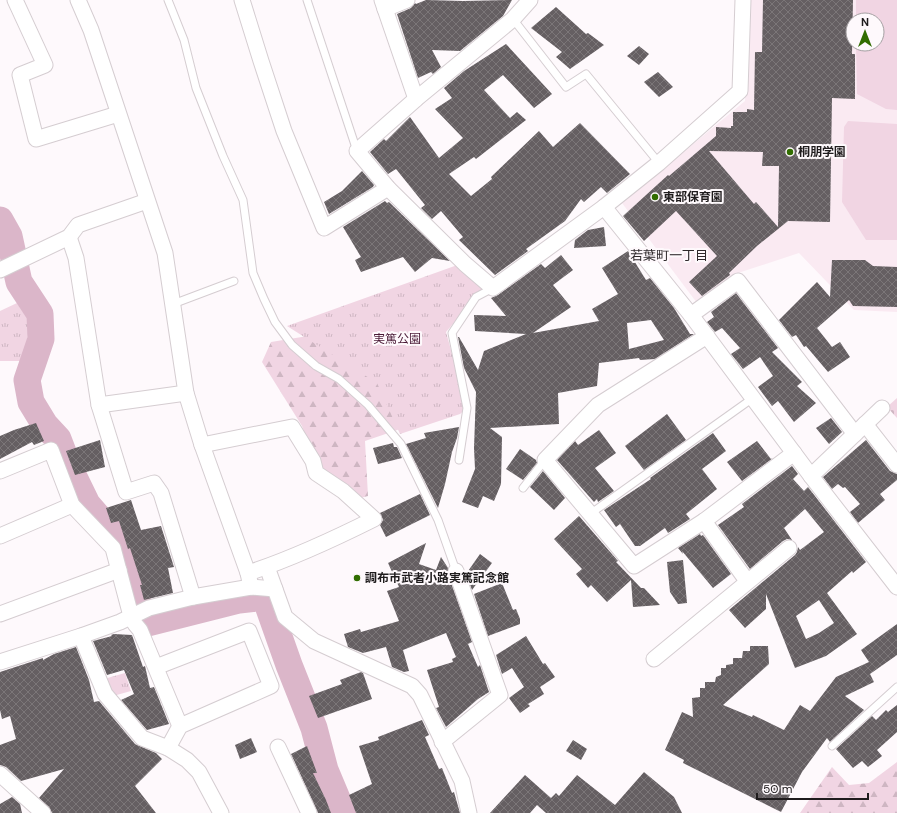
<svg xmlns="http://www.w3.org/2000/svg" width="897" height="813" viewBox="0 0 897 813" font-family="'DM Sans','Noto Sans JP',sans-serif">
  <style>
    .built { fill: #faeaf2; fill-rule: evenodd }
    .forest { fill: url(#forest-firs) }
    .cemetery { fill: url(#cemetery-stones) }
    .park { fill: url(#park-tufts) }
    .garden { fill: #f1d5e3 }
    .lines { fill: none; stroke-linecap: round; stroke-linejoin: round }
    .river { stroke: #dbb6c9; stroke-width: 27 }
    .building { fill: url(#building-cross-hatch); fill-rule: evenodd }
    .lane-casing { stroke: #d5cdd1; stroke-width: 9 }
    .street-casing { stroke: #d5cdd1; stroke-width: 17 }
    .lane { stroke: #fff; stroke-width: 7 }
    .street { stroke: #fff; stroke-width: 15 }
    .poi-dot { fill: #316d00; stroke: #fef9fc; stroke-width: 1.5 }
    .labels { text-anchor: middle; dominant-baseline: central; stroke-width: 4; stroke-linejoin: round; paint-order: stroke }
    .poi-label { font-size: 12px; font-weight: bold; fill: #1f1c1d; stroke: #fef9fc; text-anchor: start }
    .park-label { font-size: 12px; fill: #4a1b37; stroke: #fef9fc }
    .neighbourhood-label { font-size: 13px; fill: #2e292b; stroke: #fef9fc }
  </style>
  <defs>
    <pattern id="forest-firs" width="22" height="20" patternUnits="userSpaceOnUse"><rect width="22" height="20" fill="#f1d5e3"/><path d="M5 1l3.5 6h-7zM16 11l3.5 6h-7z" fill="#ceb6c2"/></pattern>
    <pattern id="cemetery-stones" width="16" height="16" patternUnits="userSpaceOnUse"><rect width="16" height="16" fill="#f1d5e3"/><path d="M2 7V4a2 2 0 0 1 4 0v3zM10 15v-3a2 2 0 0 1 4 0v3z" fill="#ceb6c2"/></pattern>
    <pattern id="park-tufts" width="24" height="20" patternUnits="userSpaceOnUse"><rect width="24" height="20" fill="#f1d5e3"/><path d="M3 7l-1-3M5 7V3M7 7l1-3M15 17l-1-3M17 17v-4M19 17l1-3" fill="none" stroke="#ceb6c2"/></pattern>
    <pattern id="building-cross-hatch" width="8" height="8" patternUnits="userSpaceOnUse"><rect width="8" height="8" fill="#655f62"/><path d="M0 0l8 8M0 8l8-8" fill="none" stroke="#7b7678"/></pattern>
  </defs>
  <rect width="100%" height="100%" fill="#fef9fc"/>
  <path class="built" d="M751,0h146v312l-43,-2 -55,-57 -61,20 -41,30 -75,-100 123,-102zM853,20h24v24h-24z"/>
  <g class="forest">
    <polygon points="439,332 444,414 365,441 368,496 360,498 319,471 302,426 262,362 271,342 314,335"/>
    <polygon points="897,762 897,813 800,813 832,767 849,785 869,783"/>
  </g>
  <polygon class="cemetery" points="897,398 897,418 887,407"/>
  <g class="park">
    <polygon points="0,236 6,255 0,258"/>
    <polygon points="463,263 485,286 446,332 467,408 460,414 400,434 377,383 287,326"/>
    <polygon points="17,303 27,318 28,334 25,361 0,361 0,311"/>
    <polygon points="125,673 131,691 113,696 104,679"/>
  </g>
  <g class="garden">
    <polygon points="856,0 897,0 897,110 886,109 857,94 856,44 877,44 877,20 856,20"/>
    <polygon points="848,121 897,124 897,240 866,240 842,202 844,127"/>
  </g>
  <g class="lines">
    <polyline class="river" points="0,220 9,236 19,282 40,314 41,339 27,380 31,402 45,425 58,439 68,465 87,504 119,541 133,577 142,622 148,623 239,600 265,597 289,665 314,728 325,770 343,813"/>
  </g>
  <g class="building">
    <polygon points="426,0 463,1 512,0 503,16 460,51 432,50 441,67 433,74 431,72 418,78 397,14 411,8 415,3 416,4"/>
    <path d="M763,0h90l-1,54h3v45l-23,-1 -2,124 -42,-1 -31,25 -28,27 1,2 -28,21 -13,-14 28,-26 -41,-45 -32,30 -21,-25 45,-41 1,1 47,-40v-9l15,1v-2h2v-14h14v-3l7,1 1,-58h7zM709,151l54,1 -1,14h17l-1,61 -22,-25 -2,2z"/>
    <polygon points="556,7 586,34 588,33 604,45 570,69 556,57 562,52 531,28"/>
    <polygon points="506,44 552,94 534,108 503,75 484,90 510,118 517,112 526,120 476,159 474,157 449,174 471,196 492,179 491,177 539,131 553,147 580,123 630,174 607,193 601,187 584,202 581,199 565,221 526,249 528,251 495,275 459,240 463,237 441,211 432,219 421,208 425,205 396,169 388,174 370,152 384,139 386,141 410,117 439,158 463,138 435,109 452,98 444,88 464,71"/>
    <polygon points="639,46 649,54 639,65 627,56"/>
    <polygon points="658,72 673,87 659,97 644,82"/>
    <polygon points="362,171 374,185 373,187 329,214 324,202 342,191"/>
    <polygon points="385,201 387,203 389,202 450,261 432,258 415,272 403,257 361,272 355,260 361,257 343,227"/>
    <polygon points="604,227 606,246 574,248 575,240 588,230"/>
    <path d="M628,251l18,29 4,-2 24,30 16,26h4l-39,25 -15,1 -1,-2 -40,5 -2,23 -39,7 1,31 -69,4 12,9 -1,47 -7,17 -11,-5 -5,12 -16,-6 13,-33 -1,-21 2,-56 -12,-24 -6,-31h1l19,33 6,-19 42,-17 -51,-3 -1,-16 32,1 -15,-18 7,-3 43,-31 4,4 16,-13 12,15 -20,15 18,22 -38,26 66,-12 -7,-12 26,-15 -16,-26zM651,320l13,20 -35,9 -2,-26z"/>
    <polygon points="832,260 865,260 873,266 897,267 897,307 853,306 849,300 817,328 832,347 840,342 850,357 828,372 806,346 804,347 796,335 792,337 779,320 817,282 830,297"/>
    <polygon points="736,293 778,348 772,352 802,382 797,386 816,403 794,422 778,401 772,406 758,387 773,376 760,357 743,369 731,354 740,348 722,328 715,332 707,322 714,317 711,312"/>
    <polygon points="667,414 686,440 644,470 625,446"/>
    <polygon points="831,418 842,432 829,444 816,428"/>
    <polygon points="36,423 44,441 34,445 32,442 0,459 0,436 14,430"/>
    <polygon points="459,427 457,438 452,452 445,484 438,508 406,444 426,438 424,433"/>
    <polygon points="599,430 616,453 595,468 614,491 598,502 597,499 594,502 557,460 575,441 578,445"/>
    <polygon points="713,433 726,451 702,469 717,489 686,514 690,519 668,533 665,528 640,546 635,546 620,524 616,527 604,510 651,479 650,478"/>
    <polygon points="100,440 105,467 75,475 66,451"/>
    <polygon points="866,440 890,471 897,474 897,480 880,494 885,500 858,523 850,512 860,504 845,487 843,488 838,484 832,489 823,477"/>
    <polygon points="757,441 771,459 773,458 742,481 727,462"/>
    <polygon points="393,443 394,447 397,447 402,458 378,464 373,448"/>
    <polygon points="520,449 536,460 537,463 523,480 506,469"/>
    <path d="M792,466l6,8 -5,5 11,12 4,-4 58,75 -13,11 -1,-2 -25,22 30,41 -31,22 -31,12 -29,-74v15l-21,19 -16,-18 66,-55 2,-3 1,-5 2,3 24,-18 -19,-23 -21,19 8,12 -5,-1 -4,2 -33,28 -32,-44 26,-18 -2,-3zM819,600l15,23 -15,10 -13,6 -10,-23z"/>
    <polygon points="543,471 565,498 554,510 530,487"/>
    <polygon points="420,494 430,515 386,537 380,525 383,520 380,513"/>
    <polygon points="131,500 141,530 161,526 174,567 168,568 173,593 144,600 140,585 142,585 130,548 128,549 119,521 111,523 106,508"/>
    <polygon points="579,516 618,561 616,562 641,588 644,588 660,605 633,607 631,580 607,602 591,585 588,588 576,574 582,569 554,539"/>
    <polygon points="700,534 701,536 703,535 731,574 713,588 682,551 683,554 678,548"/>
    <polygon points="426,543 419,564 436,570 441,557 448,568 448,574 472,642 468,644 478,667 480,665 489,692 478,699 446,727 436,708 439,707 427,670 453,662 452,659 456,657 446,633 403,650 409,671 404,672 392,667 386,647 363,653 348,647 344,634 360,629 361,632 399,621 387,591 399,587 388,563"/>
    <polygon points="480,554 492,563 472,590 466,574"/>
    <polygon points="683,560 687,603 678,604 670,592 667,562"/>
    <polygon points="502,583 513,610 516,609 520,619 520,624 488,636 474,594"/>
    <polygon points="897,624 897,655 870,674 874,682 845,696 864,710 830,742 827,738 802,772 781,812 683,763 684,760 665,750 682,712 693,717 692,698 700,697 700,688 705,688 705,682 715,682 716,677 721,675 721,668 726,668 726,665 733,664 733,658 742,658 743,651 750,651 750,646 768,646 769,664 723,705 752,717 753,715 784,730 800,705 810,711 836,677 869,662 861,650"/>
    <polygon points="114,634 132,635 143,667 145,666 150,688 154,687 169,724 147,730 121,700 134,694 124,670 107,675 93,641 112,636 111,635"/>
    <polygon points="526,636 543,664 545,663 555,677 540,687 544,694 528,704 530,706 520,713 509,698 524,687 512,668 502,674 496,655"/>
    <polygon points="76,647 89,680 94,702 99,701 135,744 156,753 162,759 135,786 156,813 52,813 49,807 39,798 64,769 21,781 6,767 0,765 0,745 16,739 10,716 2,719 0,710 0,672 43,658 43,660 54,654"/>
    <polygon points="361,672 363,673 372,699 318,718 309,696 342,684 340,680"/>
    <polygon points="897,705 897,732 877,750 882,756 868,767 862,761 853,768 836,749 872,716 876,720 886,710 888,712"/>
    <polygon points="422,720 429,735 425,737 439,769 442,768 452,793 454,792 460,813 356,813 349,795 372,784 359,746 379,740 378,737"/>
    <polygon points="251,738 257,752 240,759 235,745"/>
    <polygon points="573,740 587,749 581,760 566,751"/>
    <polygon points="307,746 317,773 313,773 326,800 331,813 318,813 291,754"/>
    <polygon points="644,772 674,797 682,813 546,813 537,805 530,813 490,813 525,775 551,798 556,793 559,796 577,775 615,805"/>
    <polygon points="12,797 20,804 22,813 0,813 0,804"/>
  </g>
  <g class="lines">
    <defs>
      <g id="lane">
        <polyline points="168,0 184,40 196,88 223,156 243,200 253,273 264,299 275,322 292,345 316,366 339,379 368,405 401,444 438,520 456,571"/>
        <polyline points="307,0 357,151"/>
        <polyline points="513,19 566,87 586,74 659,163"/>
        <polyline points="173,304 234,281"/>
        <polyline points="459,460 467,408 452,333 476,297 493,288"/>
        <polyline points="523,488 545,460"/>
        <polyline points="590,514 753,398"/>
        <polyline points="832,746 897,687"/>
      </g>
      <g id="street">
        <polyline points="15,0 45,65 20,75 36,139 118,114"/>
        <polyline points="78,0 91,30 165,253 186,393 202,445 248,573 251,587"/>
        <polyline points="242,0 261,61 284,131 324,228 388,188"/>
        <polyline points="382,0 416,99"/>
        <polyline points="530,0 513,19 416,99 357,151 388,188 465,264 493,288 604,207 659,163 740,91 743,0"/>
        <polyline points="385,9 407,0"/>
        <polyline points="604,207 691,315 811,476 897,587"/>
        <polyline points="69,237 76,258 99,405 126,492 154,483 161,493 193,597"/>
        <polyline points="0,270 69,237 78,225 147,201"/>
        <polyline points="691,315 738,281 855,434"/>
        <polyline points="707,336 598,405 545,460 634,566 704,521 794,453"/>
        <polyline points="99,405 186,393"/>
        <polyline points="865,424 897,465"/>
        <path d="M202,445l90,-18 21,34 3,12 27,18 31,28c-40,20 -83,40 -126,54"/>
        <polyline points="0,471 51,450 72,505 113,548 131,616 135,624 140,630 180,726"/>
        <polyline points="811,476 882,408"/>
        <polyline points="704,521 747,581"/>
        <polyline points="0,536 72,505"/>
        <polyline points="267,567 285,617 314,641 412,686 420,695 462,781 469,813"/>
        <polyline points="0,614 119,570"/>
        <polyline points="81,636 105,694 142,738 168,748 187,760 199,772 221,813"/>
        <polyline points="654,659 789,548"/>
        <polyline points="0,662 81,636 120,622 149,608 193,597 251,587 275,589"/>
        <polyline points="156,667 249,631 271,686 180,726 168,748"/>
        <polyline points="442,742 500,695 456,571"/>
        <polyline points="278,747 309,813"/>
        <polyline points="0,774 43,813"/>
      </g>
    </defs>
    <use href="#lane" class="lane-casing"/>
    <use href="#street" class="street-casing"/>
    <use href="#lane" class="lane"/>
    <use href="#street" class="street"/>
  </g>
  <g class="poi-dot">
    <circle cx="790" cy="152" r="4"/>
    <circle cx="655" cy="197" r="4"/>
    <circle cx="357" cy="578" r="4"/>
  </g>
  <g class="labels">
    <g class="poi-label">
      <text x="798" y="152">桐朋学園</text>
      <text x="663" y="197">東部保育園</text>
      <text x="365" y="578">調布市武者小路実篤記念館</text>
    </g>
    <g class="park-label">
      <text x="397" y="339">実篤公園</text>
    </g>
    <g class="neighbourhood-label">
      <text x="669" y="255">若葉町一丁目</text>
    </g>
  </g>
  <g transform="translate(865 32)"><circle r="19" fill="#fef9fc" stroke="#a5a1a3"/>
  <path d="M0-3L7 15L0 10L-7 15Z" fill="#316d00"/>
  <text y="-6" font-size="11" font-weight="bold" text-anchor="middle" fill="#1f1c1d">N</text>
  </g>
  <path d="M757 793v6h111v-6" fill="none" stroke="#1f1c1d" stroke-width="2"/>
  <text x="763" y="793" font-size="12" fill="#1f1c1d" stroke="#fef9fc" stroke-width="3" paint-order="stroke">50 m</text>
</svg>
